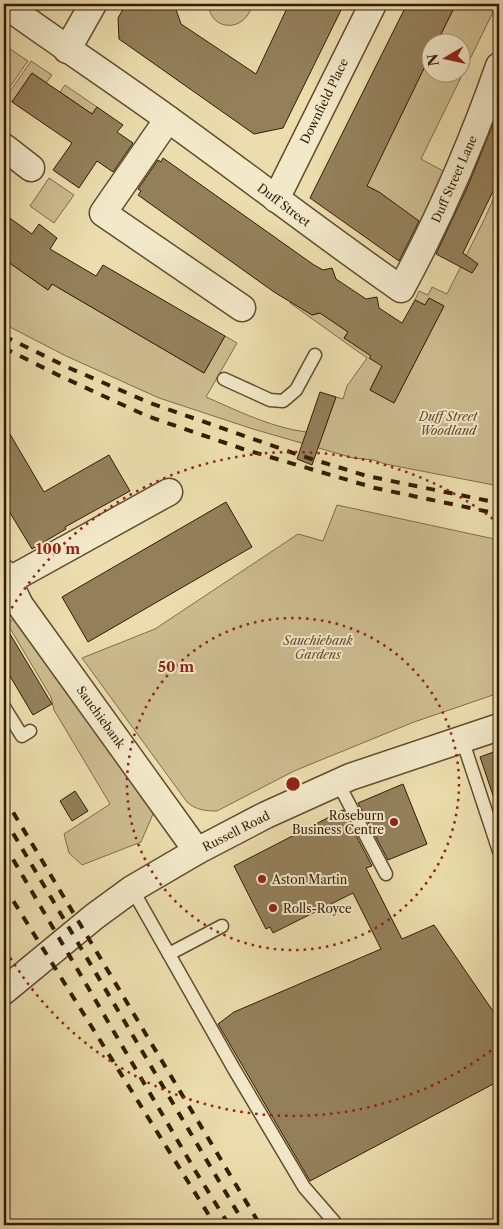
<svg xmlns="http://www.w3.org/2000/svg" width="503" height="1229" viewBox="0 0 503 1229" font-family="'Libre Caslon Text',serif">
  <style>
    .green { fill: #ccbc90; stroke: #806c4a }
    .building { fill: #93805b; stroke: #341b03 }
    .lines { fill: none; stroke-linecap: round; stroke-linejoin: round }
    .lane-casing { stroke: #624c2e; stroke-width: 15 }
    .street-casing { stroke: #624c2e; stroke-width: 29 }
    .lane { stroke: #f2e9ca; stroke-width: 12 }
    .street { stroke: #f2e9ca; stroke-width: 26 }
    .rail { stroke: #341b03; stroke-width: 4; stroke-dasharray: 9 9; stroke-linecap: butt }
    .ring { fill: none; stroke: #8f2418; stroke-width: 2.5; stroke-dasharray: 2.5 5 }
    .poi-dot { fill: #8f2418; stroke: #f2e9ca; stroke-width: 2 }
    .labels { text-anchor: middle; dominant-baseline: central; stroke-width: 4; stroke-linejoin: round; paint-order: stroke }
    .street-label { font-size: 12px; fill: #341b03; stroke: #f2e9ca }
    .park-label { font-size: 12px; font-style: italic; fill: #624b2d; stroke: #f2e9ca }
    .poi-label { font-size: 12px; fill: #341b03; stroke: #f2e9ca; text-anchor: start }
    .centre { fill: #8f2418; stroke: #f2e9ca; stroke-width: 2.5 }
    .ring-label { font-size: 15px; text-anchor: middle; font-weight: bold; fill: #8f2418; stroke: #f2e9ca; stroke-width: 4; stroke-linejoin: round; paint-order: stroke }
  </style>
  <rect width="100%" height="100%" fill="#ebddad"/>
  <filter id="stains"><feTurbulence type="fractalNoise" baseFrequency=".004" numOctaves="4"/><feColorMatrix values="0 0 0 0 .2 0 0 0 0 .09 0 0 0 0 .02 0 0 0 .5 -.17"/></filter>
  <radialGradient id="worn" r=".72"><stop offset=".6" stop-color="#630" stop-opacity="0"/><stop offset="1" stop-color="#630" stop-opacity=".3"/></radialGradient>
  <g class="green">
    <path d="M208,4h44c-5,28 -41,29 -44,0z"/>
    <polygon points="456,4 497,4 421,159 449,174 426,227 379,192 361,183 376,166 430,56 430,72 460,72 460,42 437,42"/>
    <polygon points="4,45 28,61 5,94 4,93"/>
    <polygon points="31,61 52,75 46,83 32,73 12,102 6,97"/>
    <polygon points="65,85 97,107 92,114 60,92"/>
    <polygon points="49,178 74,195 54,223 30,206"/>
    <path d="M499,186v300l-114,-22 -11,-4 -21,-2 -100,-29 -94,-31 -93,-42 -62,-32v-73l8,5 -4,6 40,28 21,-29 4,2 -14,25 145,85 21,-37 12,7 -31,54c37,16 76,36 117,36l13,-36 7,2 4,-13 20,-28 -77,-55 1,-2 21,14 8,-2 28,19 -4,6 31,12 -5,8 12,7 -12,25 24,13 50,-97 -15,-8 -4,7 -10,-5 4,-9 9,4 4,-8 15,7 38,-76z"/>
    <path d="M337,505l162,35v153l-85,29 -120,49 -77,40c-12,0 -21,-1 -30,-9l-105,-144 73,-29 143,-95 25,7z"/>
    <polygon points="14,617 156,807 141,842 82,865 69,853 64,834 110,804 54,710 51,697 8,625"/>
  </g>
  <g class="building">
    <polygon points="126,4 174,4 181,24 256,74 289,4 344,4 283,128 254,134 119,39 118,18"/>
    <polygon points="407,4 456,4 437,42 430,42 430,56 367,186 379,192 419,221 399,261 310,198"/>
    <polygon points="32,73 92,114 97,107 123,125 117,132 133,143 113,172 97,161 79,188 53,170 72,143 12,102"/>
    <polygon points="499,109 499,179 463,253 478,264 472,273 436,254 468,186"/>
    <polygon points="163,158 314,265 323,270 332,268 336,279 366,299 377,297 379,308 402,323 415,300 425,305 429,298 444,306 394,403 370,390 382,366 369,358 371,356 344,338 348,332 320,313 312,315 274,292 138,195 141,191 138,189 158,160 161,162"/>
    <polygon points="4,214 32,234 39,224 57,238 50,249 96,276 103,265 225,336 204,373 52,284 48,290 4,259"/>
    <polygon points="320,392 336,397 312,465 297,459"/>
    <polygon points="4,424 44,492 109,455 130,491 65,527 66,529 32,549 4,503"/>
    <polygon points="226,502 252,547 88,642 62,597"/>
    <polygon points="4,624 52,704 33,715 4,666"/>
    <polygon points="499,750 499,804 496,804 480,757"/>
    <polygon points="403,784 427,844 388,860 358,803"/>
    <polygon points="75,791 88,811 72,821 60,801"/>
    <polygon points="343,810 372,866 366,868 402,939 434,925 499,1020 499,1081 310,1181 218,1024 234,1012 381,949 353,893 273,933 270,927 266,929 234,866"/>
  </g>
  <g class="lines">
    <defs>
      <g id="lane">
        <polyline points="224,379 270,400 283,401 296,390 315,355"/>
        <polyline points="4,707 22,736 30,731"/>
        <polyline points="462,739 499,851"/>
        <polyline points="338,783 386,874"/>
        <polyline points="132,889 234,1069 304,1187 337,1225"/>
        <polyline points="169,954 222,926"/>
      </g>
      <g id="street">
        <path d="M4,4c54,39 110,76 164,115 78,56 154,115 233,170 39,-72 71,-146 98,-223"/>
        <polyline points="67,50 93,4"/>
        <polyline points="168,119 103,213 242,308"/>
        <polyline points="4,147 31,168"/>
        <polyline points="276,199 373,4"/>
        <polyline points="4,573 8,581 169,492"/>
        <polyline points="8,581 20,605 197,851"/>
        <polyline points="4,991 95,916 132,889 197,851 266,815 350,777 499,727"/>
      </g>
    </defs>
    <use href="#lane" class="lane-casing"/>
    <use href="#street" class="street-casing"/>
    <use href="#lane" class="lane"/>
    <use href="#street" class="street"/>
    <g class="rail">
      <polyline points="4,336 67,367 150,403 302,456 367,476 499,503"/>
      <polyline points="4,348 60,376 147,416 243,449 375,488 499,514"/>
      <polyline points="4,797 260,1225"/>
      <polyline points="4,818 245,1225"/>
      <polyline points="4,844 196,1172 229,1225"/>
      <polyline points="4,886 215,1225"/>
    </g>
  </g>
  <g class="ring">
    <circle cx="293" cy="784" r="166"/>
    <path d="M497 1046A332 332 0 0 1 4 947M4 621A332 332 0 0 1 497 522"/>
  </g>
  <g class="poi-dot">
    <circle cx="394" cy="822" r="5"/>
    <circle cx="262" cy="879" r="5"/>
    <circle cx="273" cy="908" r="5"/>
  </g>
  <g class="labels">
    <g class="street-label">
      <text transform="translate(324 101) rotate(-64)">Downfield Place</text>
      <text transform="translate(454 179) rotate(-66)">Duff Street Lane</text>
      <text transform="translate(284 205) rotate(37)">Duff Street</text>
      <text transform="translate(101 717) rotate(54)">Sauchiebank</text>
      <text transform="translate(236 831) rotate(-27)">Russell Road</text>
    </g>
    <g class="park-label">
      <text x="448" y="416">Duff Street<tspan x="448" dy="14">Woodland</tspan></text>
      <text x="318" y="640">Sauchiebank<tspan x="318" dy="14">Gardens</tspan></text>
    </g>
    <g class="poi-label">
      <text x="384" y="815" text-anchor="end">Roseburn<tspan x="384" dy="14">Business Centre</tspan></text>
      <text x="272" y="879">Aston Martin</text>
      <text x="283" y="908">Rolls-Royce</text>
    </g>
  </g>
  <circle cx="293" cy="784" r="8" class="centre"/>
  <g class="ring-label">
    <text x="58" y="554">100 m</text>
    <text x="176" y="672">50 m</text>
  </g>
  <rect width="503" height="1229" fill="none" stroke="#ebddad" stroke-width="20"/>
  <rect x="5" y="5" width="493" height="1219" fill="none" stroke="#341b03" stroke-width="2.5"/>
  <rect x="10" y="10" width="483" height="1209" fill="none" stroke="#341b03"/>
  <g transform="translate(446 58) rotate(261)"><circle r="24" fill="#f2e9ca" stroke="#a6977a"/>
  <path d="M0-4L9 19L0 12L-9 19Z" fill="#8f2418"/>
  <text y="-8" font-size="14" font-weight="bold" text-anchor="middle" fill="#341b03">N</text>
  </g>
  <rect width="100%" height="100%" filter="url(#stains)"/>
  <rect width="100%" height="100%" fill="url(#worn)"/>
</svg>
